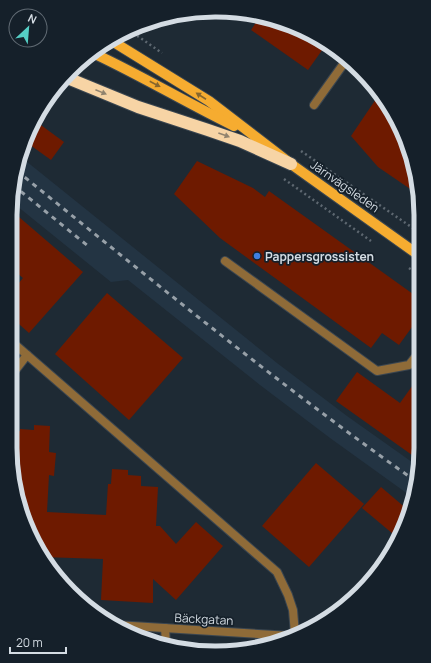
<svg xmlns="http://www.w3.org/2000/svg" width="431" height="663" viewBox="0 0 431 663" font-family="Manrope,sans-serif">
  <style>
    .built { fill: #233443 }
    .building { fill: #6e1a00 }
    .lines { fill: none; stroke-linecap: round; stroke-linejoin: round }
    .lane-casing { stroke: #3b4650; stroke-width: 10 }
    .street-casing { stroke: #3b4650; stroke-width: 10 }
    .primary-casing { stroke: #3b4650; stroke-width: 12 }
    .highway-casing { stroke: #3b4650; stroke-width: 14 }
    .path { stroke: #5e6871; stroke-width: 2.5; stroke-dasharray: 2 3; stroke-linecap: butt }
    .lane { stroke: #8f6b38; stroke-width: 8 }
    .street { stroke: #8f6b38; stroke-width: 8 }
    .primary { stroke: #f6ac30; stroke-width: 10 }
    .highway { stroke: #f7d4a5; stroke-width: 12 }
    .rail { stroke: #97a0a8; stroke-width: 3; stroke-dasharray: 5 5; stroke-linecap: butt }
    .oneway { fill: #86662d }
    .oneway2 { fill: #91836e }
    .shop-dot { fill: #3f7fe0; stroke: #15202a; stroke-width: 1.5 }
    .labels { text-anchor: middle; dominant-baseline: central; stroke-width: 3.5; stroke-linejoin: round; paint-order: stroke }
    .street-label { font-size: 12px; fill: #d4dce3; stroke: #15202a }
    .poi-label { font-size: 12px; font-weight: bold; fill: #d4dce3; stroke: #15202a; text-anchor: start }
    .rim { fill: none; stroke: #d4dce3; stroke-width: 5 }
  </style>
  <rect width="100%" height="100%" fill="#1e2a34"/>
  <polygon class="built" points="21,157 277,363 347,416 419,467 419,475 412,497 330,438 260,385 128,280 111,282 12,202 12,188"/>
  <g class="building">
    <polygon points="259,18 282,21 325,46 308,70 251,30"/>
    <polygon points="378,96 400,125 419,195 378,167 351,136"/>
    <polygon points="34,120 64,142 51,160 26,142 31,125"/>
    <polygon points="197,161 253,188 265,197 269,191 420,299 420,316 399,345 382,333 371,348 220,238 174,194"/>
    <polygon points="12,211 83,272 29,333 11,317 11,292 23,278 11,268"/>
    <polygon points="107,293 183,358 129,420 55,354"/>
    <polygon points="357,372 400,403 420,375 419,460 336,401"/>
    <polygon points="34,425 50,426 49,452 56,453 54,476 49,475 47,512 106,515 108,484 111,484 112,469 128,470 128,475 141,476 141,486 158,487 156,526 160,526 176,544 196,522 223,546 176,600 153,579 153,603 101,600 103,559 42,557 21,513 10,448 10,431 20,431 20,429 34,430"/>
    <polygon points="316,463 364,504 309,567 262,526"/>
    <polygon points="381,487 408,510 399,539 362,508"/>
  </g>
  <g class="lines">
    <defs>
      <g id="lane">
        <polyline points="314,105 347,59"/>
        <polyline points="225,261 377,371 409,365 420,351"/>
        <polyline points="165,628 166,644"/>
      </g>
      <g id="street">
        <polyline points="11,341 277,572 288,595 293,610 295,634"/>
        <polyline points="10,377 27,355"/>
        <polyline points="116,625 291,636"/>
      </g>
      <g id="primary">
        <polyline points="112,41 209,101 291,164 420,256"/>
        <path d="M95,54c47,22 92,49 139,72"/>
      </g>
      <polyline id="highway" points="65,77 138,107 208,130 240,141 291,164"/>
    </defs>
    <use href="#lane" class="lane-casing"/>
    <use href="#street" class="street-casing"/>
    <use href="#primary" class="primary-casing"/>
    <use href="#highway" class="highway-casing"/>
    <g class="path">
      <polyline points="129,30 162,53"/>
      <polyline points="301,151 420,233"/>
      <polyline points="284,179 371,241"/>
      <polyline points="409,268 420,276"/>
    </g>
    <use href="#lane" class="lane"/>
    <use href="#street" class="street"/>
    <use href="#primary" class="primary"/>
    <use href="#highway" class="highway"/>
    <g class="rail">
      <path d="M17,171c131,106 262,214 400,311"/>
      <polyline points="13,185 88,246"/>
    </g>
  </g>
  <defs><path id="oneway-solid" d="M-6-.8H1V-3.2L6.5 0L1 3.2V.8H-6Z"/></defs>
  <g class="oneway">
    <use href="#oneway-solid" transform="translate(155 84) rotate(28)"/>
    <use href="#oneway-solid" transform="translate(201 96) rotate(-147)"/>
  </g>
  <g class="oneway2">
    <use href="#oneway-solid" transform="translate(101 92) rotate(22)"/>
    <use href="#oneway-solid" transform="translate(224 135) rotate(20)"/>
  </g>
  <circle class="shop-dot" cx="257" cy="256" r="4"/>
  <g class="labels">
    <g class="street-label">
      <text transform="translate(345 186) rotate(35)">Järnvägsleden</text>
      <text transform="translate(204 619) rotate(3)">Bäckgatan</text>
    </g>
    <g class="poi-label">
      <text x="265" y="256">Pappersgrossisten</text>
    </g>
  </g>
  <path d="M0 0H431V663H0ZM215 17H216A198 198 0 0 1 414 215V448A198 198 0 0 1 216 646H215A198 198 0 0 1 17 448V215A198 198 0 0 1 215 17Z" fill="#15202a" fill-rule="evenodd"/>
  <path class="rim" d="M215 17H216A198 198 0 0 1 414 215V448A198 198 0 0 1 216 646H215A198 198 0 0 1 17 448V215A198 198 0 0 1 215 17Z"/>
  <g transform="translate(28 28) rotate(26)"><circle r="19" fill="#15202a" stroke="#616b74"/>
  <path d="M0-3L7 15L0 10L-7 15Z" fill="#55cec5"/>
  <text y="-6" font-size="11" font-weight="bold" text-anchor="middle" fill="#d4dce3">N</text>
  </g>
  <path d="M10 647v6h56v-6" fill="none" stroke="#d4dce3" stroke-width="2"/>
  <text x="16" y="647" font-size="12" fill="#d4dce3" stroke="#15202a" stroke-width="3" paint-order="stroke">20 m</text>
</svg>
